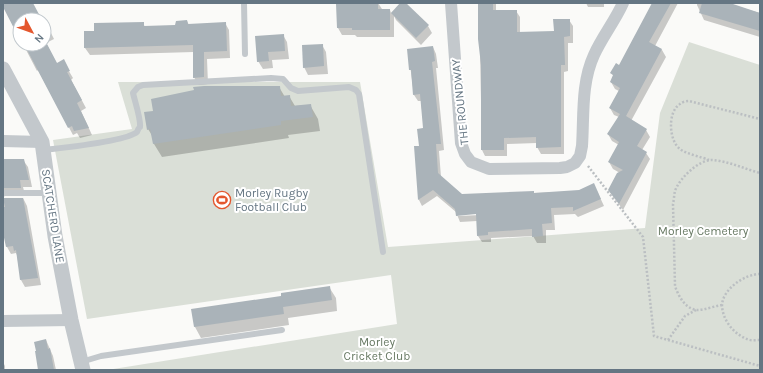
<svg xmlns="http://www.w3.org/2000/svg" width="763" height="373" viewBox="0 0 763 373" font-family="Karla,sans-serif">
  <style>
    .green { fill: #dadfd7 }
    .shadow { fill: #0003; fill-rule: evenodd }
    .building { fill: #aab3b9 }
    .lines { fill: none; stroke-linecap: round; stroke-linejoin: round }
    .path { stroke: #bbbfc2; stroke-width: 2.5; stroke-dasharray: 2 2; stroke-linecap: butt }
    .service { stroke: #c3c8cc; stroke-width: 6 }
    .minor { stroke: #c3c8cc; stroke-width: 12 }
    .tertiary { stroke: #c3c8cc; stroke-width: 15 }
    .labels { text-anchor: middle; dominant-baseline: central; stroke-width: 4; stroke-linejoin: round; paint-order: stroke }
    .street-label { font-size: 12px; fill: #657683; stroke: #fff }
    .poi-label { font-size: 12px; fill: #657683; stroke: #fff; text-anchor: start }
    .park-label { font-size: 12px; fill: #687a64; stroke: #fff }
  </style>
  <rect width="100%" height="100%" fill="#fafaf8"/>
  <polygon class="green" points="689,42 760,65 760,370 107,370 397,324 391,275 87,319 53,140 132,129 118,82 360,82 388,247 645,228 660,113"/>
  <g class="shadow">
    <polygon points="363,3 378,3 382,9 390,10 391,13 402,3 404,3 428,26 432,33 421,45 396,20 394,16 394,37 357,37 355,35 342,35 338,28"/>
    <polygon points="479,3 496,3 496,11 516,11 520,17 520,33 555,32 569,20 573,26 573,43 568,43 568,71 564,72 564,154 541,154 537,147 537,143 507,144 507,156 485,156 482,150"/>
    <polygon points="586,3 604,3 604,7 588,7"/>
    <polygon points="653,3 678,3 655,46 662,50 666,57 631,121 646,130 650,137 642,150 646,153 650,159 623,210 609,190 620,173 613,169 609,162 619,145 612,141 608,134 619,117 614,115 610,108 619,91 615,89 611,82 614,77 612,73 620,67"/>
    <polygon points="697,3 725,3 760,13 760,37 704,20 697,5"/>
    <polygon points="44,19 54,39 46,43 57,64 67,68 73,78 71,80 86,108 81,111 92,135 80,138 77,133 73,135 38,70 37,71 23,44 44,44 44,20 42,20"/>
    <polygon points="187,21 189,25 225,23 229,30 230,58 207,59 208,84 198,85 194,77 194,52 90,55 85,48 95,32 143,23 145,27 176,26"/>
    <polygon points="283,35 287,42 289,59 272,60 273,68 263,69 258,61"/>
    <polygon points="322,45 326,52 328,74 308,75 304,67"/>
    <path d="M433,47l3,7 2,14h-2l8,82 -5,1 2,26 21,18 135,-4 7,15 -26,11 -3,-3 -21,1 1,15h-9v13h-9l-4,-7 -42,2v4h-9l-4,-6 -1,-15 -17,1 -4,-10 -19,-16 -15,10 -3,-6 -4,-53h5l4,-18 -3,-28h-3l-4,-6 -6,-45zM481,213v2l-23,1v-2z"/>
    <polygon points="279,87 285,97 289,96 295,106 310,105 318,119 320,131 288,135 289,138 162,157 154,144 153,137 148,129"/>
    <polygon points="3,159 23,160 28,167 32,187 23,187 25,195 7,195 3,197"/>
    <polygon points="3,198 23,198 27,206 41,285 25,287 21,280 17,255 16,253 11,254 7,247 3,230"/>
    <polygon points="329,287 336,298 337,311 288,318 289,325 201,338 195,327 192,310 282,297"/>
    <polygon points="46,340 53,356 56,370 39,370"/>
    <polygon points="3,362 5,366 5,370 3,370"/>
  </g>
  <g class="building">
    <polygon points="3,3 33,3 42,20 20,20 20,40 3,7"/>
    <polygon points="378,3 378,9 390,9 390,30 352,30 352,28 337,28 336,4"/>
    <polygon points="400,3 406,3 429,25 416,38 391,13"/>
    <polygon points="478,3 493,3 493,10 517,10 517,32 554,31 553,19 570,19 570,36 564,37 565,65 561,65 561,147 536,148 536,137 504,138 504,150 481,150 481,65 478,39"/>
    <polygon points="652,3 671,3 649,42 662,49 626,116 647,129 637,146 647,152 619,204 608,190 617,173 623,170 608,162 619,142 607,134 620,114 609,108 620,88 610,82 613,75 610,73 616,63 619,65"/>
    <polygon points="702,3 730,3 760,13 760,31 699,13"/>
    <polygon points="187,20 188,24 226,22 227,51 204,52 204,77 193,78 193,45 84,48 84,31 94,31 94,23 144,22 144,26 175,25 176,21"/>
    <polygon points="284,34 285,51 268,52 269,61 257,62 255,36"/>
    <polygon points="24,44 47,44 57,63 64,59 70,71 67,72 82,100 77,103 89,128 74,131 72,126 68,128"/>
    <polygon points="323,44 324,66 303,68 302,45"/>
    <polygon points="433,46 435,61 432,62 441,144 436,144 438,173 462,194 534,191 534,193 579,190 594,183 601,199 573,211 573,207 551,208 552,223 542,224 543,236 532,237 532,229 488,232 488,235 477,236 476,214 456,216 455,209 433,190 418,200 414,146 419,146 417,129 423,128 420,94 413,95 411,70 409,70 407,49"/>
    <polygon points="204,86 280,86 281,96 290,95 291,106 311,104 313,117 281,121 281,125 153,144 150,129 147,130 144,112 153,111 151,99 194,90 193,87"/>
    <polygon points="3,159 24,159 29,180 20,180 21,188 3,188"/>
    <polygon points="3,198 23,198 38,278 20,280 16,250 14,251 13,246 6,247 3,233 3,207 5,207"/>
    <polygon points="330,286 332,300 283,307 284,314 194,327 191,309 281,296 281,293"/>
    <polygon points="46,339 48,349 50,348 54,370 38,370 35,351 36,351 34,342"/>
  </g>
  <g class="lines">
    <g class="path">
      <path d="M709,160c-7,-3 -23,-6 -29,-11 -11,-8 -13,-37 0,-45 2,-2 6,-3 9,-3l71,18"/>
      <polyline points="588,166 643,237 654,336 760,366"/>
      <path d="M760,274c-15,0 -38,15 -38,32 1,15 12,28 25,33 4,2 9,1 13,1"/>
      <path d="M722,305c-8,1 -17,5 -25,5 -12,-1 -19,-15 -22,-24l-2,-82c1,-4 1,-9 2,-13 4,-12 23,-31 37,-31 16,1 33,9 48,13"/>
      <polyline points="668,340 685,316 696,310"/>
    </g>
    <g class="service">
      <polyline points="244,3 245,54"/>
      <path d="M43,150c17,-2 82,-8 94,-18 0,0 2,-5 3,-5 1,-8 -5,-25 -7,-34l5,-6 5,-2 128,-7 12,1 8,9 7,3 51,-4 7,3 3,4 24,158"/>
      <polyline points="3,193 49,193"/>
      <polyline points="81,362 101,356 282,330"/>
    </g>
    <g class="minor">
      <path d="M451,3l10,140 4,11 6,8 18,7 71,-1 7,-1 8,-4 5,-7 2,-10c2,-30 -1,-63 12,-91 8,-18 21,-34 29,-52"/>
      <polyline points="3,141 42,142"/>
      <polyline points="3,321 71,320"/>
    </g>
    <polyline class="tertiary" points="3,69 42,142 55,236 71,320 83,370"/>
  </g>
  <defs>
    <symbol id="stadium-ring" viewBox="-11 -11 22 22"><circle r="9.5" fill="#fff" stroke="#e4572e" stroke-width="1.5"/><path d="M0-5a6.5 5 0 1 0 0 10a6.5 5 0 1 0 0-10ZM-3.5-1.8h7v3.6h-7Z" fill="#e4572e"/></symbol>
  </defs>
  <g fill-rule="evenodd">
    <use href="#stadium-ring" x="212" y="190" width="20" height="20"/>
  </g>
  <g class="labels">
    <g class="street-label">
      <text transform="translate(460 102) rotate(-96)">THE ROUNDWAY</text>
      <text transform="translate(53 216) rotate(81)">SCATCHERD LANE</text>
    </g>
    <g class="poi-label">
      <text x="235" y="193">Morley Rugby<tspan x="235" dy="14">Football Club</tspan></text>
    </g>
    <g class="park-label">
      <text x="703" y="231">Morley Cemetery</text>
      <text x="377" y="342">Morley<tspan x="377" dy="14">Cricket Club</tspan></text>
    </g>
  </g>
  <rect width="763" height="373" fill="none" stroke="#657683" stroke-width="8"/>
  <g transform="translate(32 32) rotate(131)"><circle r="19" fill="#ffffff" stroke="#c1c8cd"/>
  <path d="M0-3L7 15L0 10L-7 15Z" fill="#e4572e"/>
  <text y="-6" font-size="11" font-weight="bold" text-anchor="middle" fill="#657683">N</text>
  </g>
</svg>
